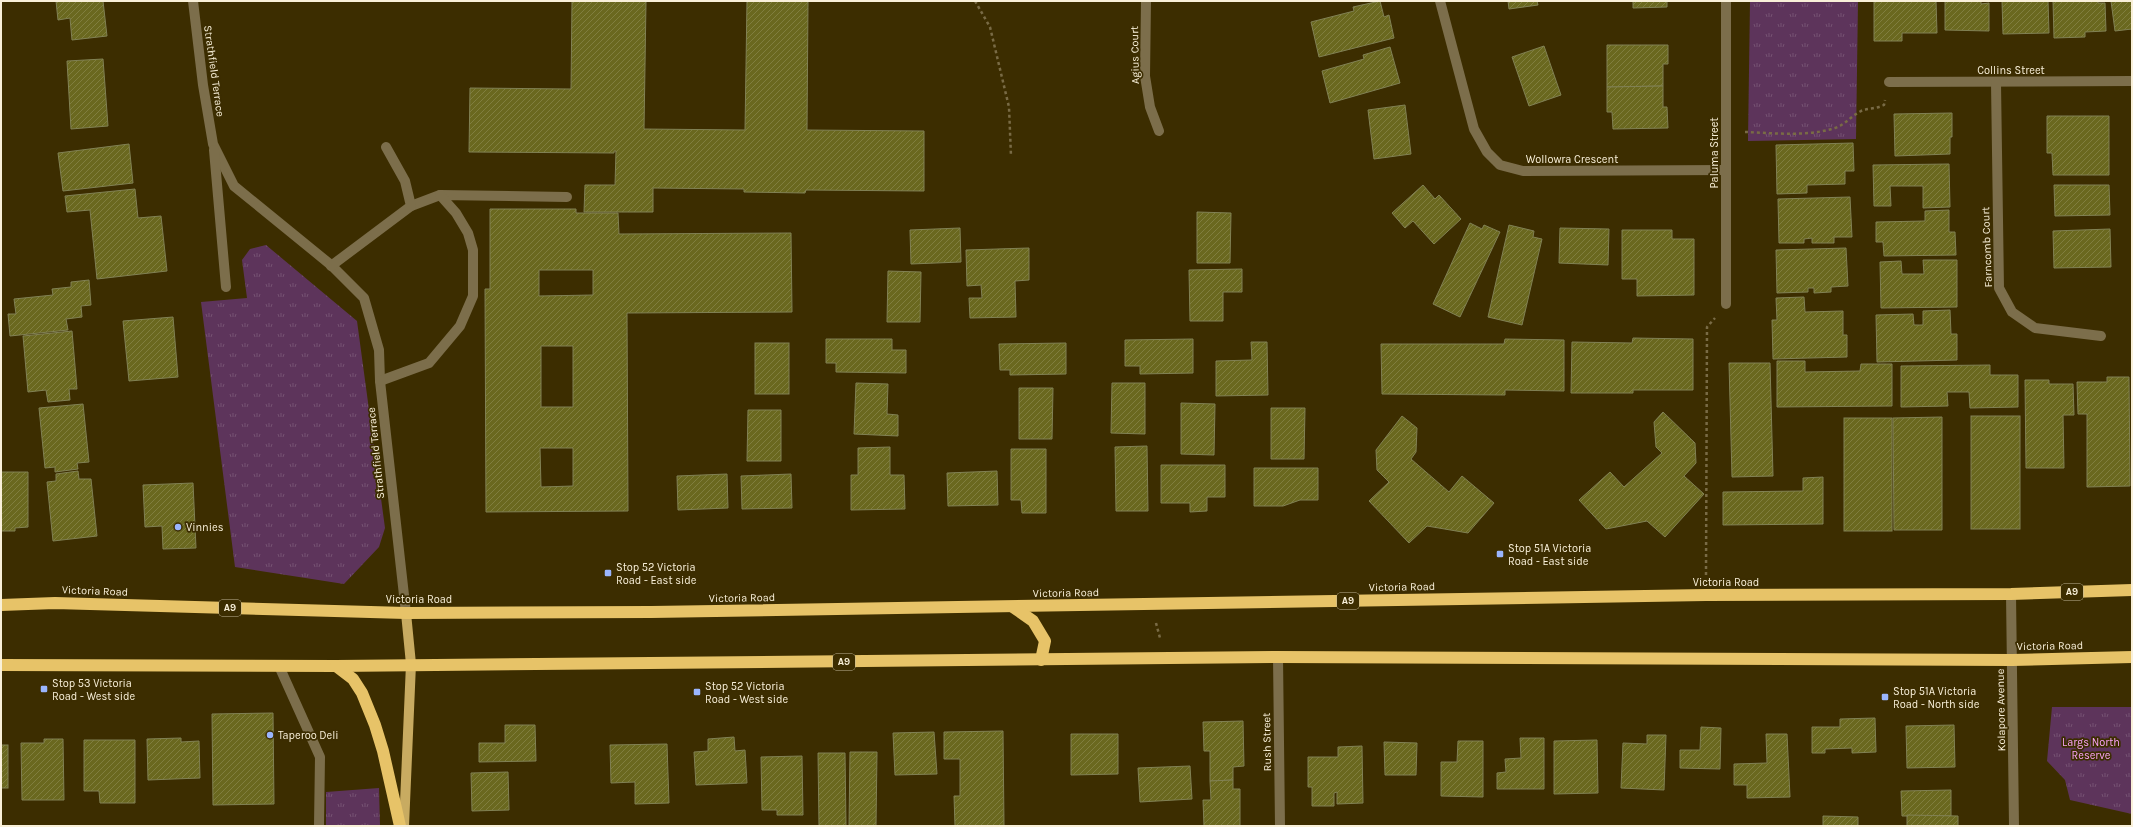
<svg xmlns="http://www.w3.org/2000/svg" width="2133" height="827" viewBox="0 0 2133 827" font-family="Karla,sans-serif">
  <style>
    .grass { fill: url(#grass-tufts) }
    .building { fill: url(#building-hatch); stroke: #818154; fill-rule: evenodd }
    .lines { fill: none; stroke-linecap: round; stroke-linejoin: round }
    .path { stroke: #796b45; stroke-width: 2.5; stroke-dasharray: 3 3; stroke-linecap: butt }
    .minor { stroke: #7c6e4b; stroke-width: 10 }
    .major { stroke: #c8ab61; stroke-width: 10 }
    .highway { stroke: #e7c368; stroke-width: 12 }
    .poi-dot { fill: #9ab5fd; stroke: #3c2d00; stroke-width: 1.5 }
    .labels { text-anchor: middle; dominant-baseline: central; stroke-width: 3.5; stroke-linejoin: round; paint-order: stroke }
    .shield { fill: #3c2d00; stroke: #c0b698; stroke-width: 1 }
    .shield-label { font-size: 10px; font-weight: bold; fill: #f9f0d9 }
    .street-label { font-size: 11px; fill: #f9f0d9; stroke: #3c2d00 }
    .poi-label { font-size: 11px; fill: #f9f0d9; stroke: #3c2d00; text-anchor: start }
    .park-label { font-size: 11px; fill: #faa3f6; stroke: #3c2d00 }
  </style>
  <defs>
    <pattern id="grass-tufts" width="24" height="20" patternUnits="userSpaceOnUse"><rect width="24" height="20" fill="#5d345b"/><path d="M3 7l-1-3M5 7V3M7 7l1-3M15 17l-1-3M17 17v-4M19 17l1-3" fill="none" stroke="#755272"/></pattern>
    <pattern id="building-hatch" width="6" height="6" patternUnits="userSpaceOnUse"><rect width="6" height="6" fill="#6a681f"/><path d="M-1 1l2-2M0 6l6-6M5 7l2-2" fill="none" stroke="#807e3f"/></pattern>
  </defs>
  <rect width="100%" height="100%" fill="#3c2d00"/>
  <g class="grass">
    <polygon points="1750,1 1858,1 1856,139 1748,141"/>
    <polygon points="266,245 357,321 385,528 379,547 344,584 235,567 201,302 247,298 242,260 250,249"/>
    <polygon points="2052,707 2132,707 2132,814 2070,800 2065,780 2047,761"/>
    <polygon points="379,788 380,826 326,826 326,792"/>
  </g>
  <g class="building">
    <polygon points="56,1 103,1 107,36 72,40 70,18 58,20"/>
    <polygon points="572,1 646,1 644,129 745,130 747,1 808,1 807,130 924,131 924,191 806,190 805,193 744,192 744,189 653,188 653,212 584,212 585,185 615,185 616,151 614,151 614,153 469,152 470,88 571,89"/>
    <polygon points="1380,1 1384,17 1389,15 1394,38 1319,57 1311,22 1354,11 1353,7"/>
    <polygon points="1508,1 1537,1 1538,5 1509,9"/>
    <polygon points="1633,1 1667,1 1667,7 1633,8"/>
    <polygon points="1874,1 1936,1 1937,33 1902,33 1902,41 1874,41"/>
    <polygon points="1945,1 1981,1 1981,4 1989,3 1989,31 1945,30"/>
    <polygon points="2002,1 2048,1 2049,33 2003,34"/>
    <polygon points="2053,1 2098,1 2098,3 2105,3 2106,31 2085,32 2085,37 2054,38"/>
    <polygon points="2111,1 2132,1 2132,29 2115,31"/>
    <polygon points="1607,45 1668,45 1668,64 1663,64 1663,86 1607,87"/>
    <polygon points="1544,46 1561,95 1529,106 1512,57"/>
    <polygon points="1390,47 1400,83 1330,103 1322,71 1364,59 1363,55"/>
    <polygon points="103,59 108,126 71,129 67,61"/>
    <polygon points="1663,86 1663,107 1667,107 1668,128 1613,129 1612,112 1607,112 1607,87"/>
    <polygon points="1405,105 1411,154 1374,159 1368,110"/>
    <polygon points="1952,113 1952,137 1950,137 1950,154 1895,156 1894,114"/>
    <polygon points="2047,116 2109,116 2109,175 2053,175 2052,153 2047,153"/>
    <polygon points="1853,143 1854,171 1845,171 1845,184 1807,185 1807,193 1777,194 1776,145"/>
    <polygon points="129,144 133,183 63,191 58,153"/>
    <polygon points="1949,164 1950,207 1923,208 1923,186 1890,186 1891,206 1874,206 1873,165"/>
    <polygon points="1423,185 1435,199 1439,195 1461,219 1434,244 1413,221 1405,228 1392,213"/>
    <polygon points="2054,185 2109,185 2110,215 2055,216"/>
    <polygon points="135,189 138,218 161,216 167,271 97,279 90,210 67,212 65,196"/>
    <polygon points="1850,197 1852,237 1834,237 1834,243 1812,243 1812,238 1804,239 1804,243 1779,243 1778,199"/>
    <path d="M490,209h86v4h42l1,21 172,-1 1,79 -165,1 1,198 -142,1 -1,-223h5zM539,270h54v25l-54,1zM541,346h32v61h-32zM540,448h33v38l-32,1z"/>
    <polygon points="1949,210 1949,232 1955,232 1956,255 1884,256 1883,242 1876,242 1876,222 1925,221 1925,211"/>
    <polygon points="1197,212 1231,213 1230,263 1197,263"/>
    <polygon points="1470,223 1482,229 1484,225 1500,232 1460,317 1433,304"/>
    <polygon points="1509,225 1534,231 1533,237 1542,239 1522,325 1488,317"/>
    <polygon points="960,228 961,262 911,264 910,230"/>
    <polygon points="1560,228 1609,229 1608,265 1559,263"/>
    <polygon points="2110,229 2111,267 2054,268 2053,231"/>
    <polygon points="1622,230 1672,230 1672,239 1694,239 1694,295 1637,296 1637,279 1622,279"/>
    <polygon points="1029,248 1029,280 1015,281 1016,317 970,318 969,298 982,298 981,285 967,286 966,250"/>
    <polygon points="1846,248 1848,286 1831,287 1831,292 1814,293 1814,288 1808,288 1808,292 1777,293 1776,250"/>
    <polygon points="1923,260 1957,260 1957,307 1881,308 1880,262 1901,261 1902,274 1924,274"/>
    <polygon points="1242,269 1242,292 1223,292 1223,321 1190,321 1189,270"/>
    <polygon points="888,271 921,272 920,322 887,322"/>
    <polygon points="89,280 91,305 81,306 82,317 66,319 68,330 10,336 8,314 16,314 14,299 53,295 52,289 71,287 71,282"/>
    <polygon points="1804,297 1805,312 1843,311 1843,335 1847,335 1847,357 1773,359 1772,320 1777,320 1776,298"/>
    <polygon points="1950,310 1951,334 1957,334 1957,360 1877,362 1876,315 1913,314 1914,325 1923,325 1923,311"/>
    <polygon points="173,317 178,377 129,381 123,321"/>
    <polygon points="72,331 77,389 69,389 70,400 48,402 46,390 28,392 23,336"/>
    <polygon points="1633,338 1693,339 1693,390 1633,390 1633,393 1571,393 1572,342 1632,343"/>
    <polygon points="826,339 892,339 892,350 906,350 906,373 836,372 836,363 826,363"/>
    <polygon points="1193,339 1193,373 1140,374 1140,366 1125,366 1125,340"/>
    <polygon points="1505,339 1564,340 1564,391 1505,390 1505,395 1382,394 1381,344 1504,344"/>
    <polygon points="1251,342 1267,342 1268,395 1216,396 1216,361 1252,360"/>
    <rect x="755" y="343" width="34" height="51"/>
    <polygon points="1066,343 1066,374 1010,375 1010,370 1000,370 999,344"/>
    <polygon points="1777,361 1805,361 1805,372 1860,371 1861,364 1892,364 1892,406 1777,407"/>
    <polygon points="1729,363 1770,363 1773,476 1732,477"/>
    <polygon points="1990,365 1990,375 2018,375 2018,407 1970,408 1969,392 1947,392 1948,406 1901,407 1901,366"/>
    <polygon points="2107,377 2129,377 2130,486 2087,487 2087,414 2078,414 2077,382 2107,382"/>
    <polygon points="2025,380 2049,380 2049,384 2073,384 2074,415 2063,415 2064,468 2026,468"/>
    <polygon points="856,383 888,384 887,414 898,415 898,436 854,434"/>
    <polygon points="1112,383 1145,383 1145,434 1111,433"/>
    <polygon points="1019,388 1053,388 1052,439 1019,439"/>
    <polygon points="1181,403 1215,404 1214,455 1181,454"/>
    <polygon points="83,404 89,462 77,463 78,469 55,472 55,467 45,468 39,408"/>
    <polygon points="1271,408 1305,408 1304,459 1271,459"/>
    <polygon points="748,410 781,410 781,461 747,461"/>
    <polygon points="1663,412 1695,443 1696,463 1684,476 1704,494 1665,537 1647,521 1606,529 1579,500 1610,472 1624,487 1662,453 1656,447 1654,422"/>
    <polygon points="1402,416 1417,428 1416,452 1411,459 1449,492 1462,476 1494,503 1468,533 1427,526 1409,543 1369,501 1389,482 1377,470 1376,450"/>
    <rect x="1971" y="416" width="49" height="113"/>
    <polygon points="1942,417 1942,530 1894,530 1893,418"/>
    <rect x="1844" y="418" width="48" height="113"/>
    <polygon points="1147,446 1148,511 1116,511 1115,447"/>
    <polygon points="890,447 890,475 904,475 905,509 851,510 851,475 858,475 858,448"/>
    <polygon points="1011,449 1046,449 1046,513 1022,513 1021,500 1011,500"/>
    <polygon points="1161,465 1225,465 1225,497 1207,497 1207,511 1190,512 1190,503 1161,503"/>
    <polygon points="1254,468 1318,468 1318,500 1300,500 1283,506 1254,506"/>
    <polygon points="78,471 79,479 91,479 97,536 53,541 47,482 56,481 56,474"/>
    <polygon points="997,471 998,505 948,506 947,473"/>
    <polygon points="1,472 28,472 28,527 15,528 15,531 1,531"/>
    <polygon points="727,474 728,508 678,510 677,476"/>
    <polygon points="791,474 792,508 742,509 741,476"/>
    <polygon points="1823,477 1823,524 1723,525 1723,492 1803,491 1803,478"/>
    <polygon points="193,483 196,548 163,549 162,526 145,527 143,485"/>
    <polygon points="273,713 274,804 213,805 212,714"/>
    <polygon points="1875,718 1876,752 1852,753 1852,748 1825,749 1825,753 1812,753 1812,727 1840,727 1840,719"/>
    <polygon points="1243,721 1244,766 1233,767 1233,780 1210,781 1210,751 1204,751 1203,722"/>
    <polygon points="505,725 535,725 536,761 479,762 479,743 505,743"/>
    <polygon points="1954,725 1955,767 1907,768 1906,726"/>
    <polygon points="1701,727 1721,728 1720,769 1680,768 1680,750 1700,750"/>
    <polygon points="1003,731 1004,826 955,826 954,796 960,796 960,759 944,759 944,732"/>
    <polygon points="934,732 937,774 895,775 893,733"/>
    <polygon points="1071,734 1118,734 1118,774 1071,775"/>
    <polygon points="1766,734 1787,734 1790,797 1747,798 1747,785 1734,785 1734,764 1767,763"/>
    <polygon points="1647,735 1666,735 1664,790 1621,788 1623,743 1647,744"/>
    <polygon points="734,737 735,751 745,750 747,783 696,785 694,752 708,751 708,739"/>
    <polygon points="181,738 181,742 199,741 200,778 148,780 147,739"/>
    <polygon points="1520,738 1544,738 1544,789 1497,789 1497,773 1506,772 1505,759 1521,758"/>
    <polygon points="44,739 63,739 64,800 22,800 21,743 44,743"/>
    <polygon points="84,740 135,740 135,803 100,803 99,791 84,791"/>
    <polygon points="1597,740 1598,793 1554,794 1554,741"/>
    <polygon points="1458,741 1483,741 1483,797 1441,796 1441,762 1457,762"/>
    <polygon points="1384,742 1417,743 1416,775 1385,775"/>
    <polygon points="667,744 669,803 635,804 635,782 611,783 610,745"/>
    <rect x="1" y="745" width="7" height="43"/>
    <polygon points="1362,746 1363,803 1337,804 1337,792 1334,793 1334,806 1312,806 1312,787 1308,787 1308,757 1338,757 1338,747"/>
    <polygon points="850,752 877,752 876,826 849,826"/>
    <polygon points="818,753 845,753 846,826 819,826"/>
    <polygon points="802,756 803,815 777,815 777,810 762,810 761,757"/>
    <polygon points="1190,766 1192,799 1140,802 1138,768"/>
    <polygon points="508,772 509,810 472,811 471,773"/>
    <polygon points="1233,780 1233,789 1240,789 1240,826 1204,826 1203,800 1211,800 1210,781"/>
    <polygon points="1951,790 1951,816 1902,816 1901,791"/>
    <polygon points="1907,815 1958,816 1958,826 1907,826"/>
    <polygon points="1823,816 1858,817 1858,826 1823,826"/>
  </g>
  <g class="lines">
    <g class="path">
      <polyline points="975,1 990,27 1009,107 1011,156"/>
      <path d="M1745,132c29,1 62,5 90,-4 10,-3 16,-12 26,-17 7,-3 15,-2 23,-6l1,-5"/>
      <polyline points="1706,575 1707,327 1715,318"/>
      <polyline points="1156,623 1160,638"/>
    </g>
    <g class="minor">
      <polyline points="193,1 203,85 213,144 234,186 331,265 364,298 379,350 380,381 406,613"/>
      <polyline points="1146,1 1145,76 1150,107 1159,131"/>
      <polyline points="1440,1 1474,129 1487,152 1500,165 1523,171 1726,170"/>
      <polyline points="1726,1 1726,304"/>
      <polyline points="1889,82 2132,81"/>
      <polyline points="1996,83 1999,288 2012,312 2035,328 2101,336"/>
      <polyline points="214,150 226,287"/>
      <polyline points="411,206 440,195 567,197"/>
      <polyline points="331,266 411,206 405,181 386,147"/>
      <polyline points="380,381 429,363 460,326 473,296 473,250 468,233 456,213 440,195"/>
      <polyline points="2011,594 2014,826"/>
      <polyline points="1278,657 1280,826"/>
      <polyline points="279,666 320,757 319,826"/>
    </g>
    <polyline class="major" points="404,826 411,664 406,613"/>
    <g class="highway">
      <polyline points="1,605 55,603 406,613 651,612 1706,595 2011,594 2132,590"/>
      <polyline points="1013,607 1033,621 1045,641 1041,660"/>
      <polyline points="1,665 336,666 1278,657 2012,660 2132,657"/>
      <polyline points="336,666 353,679 362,693 375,725 383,751 400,826"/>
    </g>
  </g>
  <g class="poi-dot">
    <circle cx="178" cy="527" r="4"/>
    <rect x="1496" y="550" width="8" height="8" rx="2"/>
    <rect x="604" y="569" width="8" height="8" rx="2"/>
    <rect x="40" y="685" width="8" height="8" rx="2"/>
    <rect x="693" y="688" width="8" height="8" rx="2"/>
    <rect x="1881" y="693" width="8" height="8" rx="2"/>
    <circle cx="270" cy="735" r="4"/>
  </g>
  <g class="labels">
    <g class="shield">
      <rect x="2061" y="584" width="22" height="16" rx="3"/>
      <rect x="1337" y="593" width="22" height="16" rx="3"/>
      <rect x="219" y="600" width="22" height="16" rx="3"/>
      <rect x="833" y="654" width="22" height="16" rx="3"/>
    </g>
    <g class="shield-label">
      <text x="2072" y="592">A9</text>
      <text x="1348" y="601">A9</text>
      <text x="230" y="608">A9</text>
      <text x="844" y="662">A9</text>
    </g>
    <g class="street-label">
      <text transform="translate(1135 55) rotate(-91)">Agius Court</text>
      <text x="2011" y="70">Collins Street</text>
      <text transform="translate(214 71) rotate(82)">Strathfield Terrace</text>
      <text transform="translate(1714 153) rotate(-90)">Paluma Street</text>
      <text x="1572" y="159">Wollowra Crescent</text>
      <text transform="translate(1987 247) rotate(-92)">Farncomb Court</text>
      <text transform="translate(376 453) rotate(-96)">Strathfield Terrace</text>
      <text x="1726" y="582">Victoria Road</text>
      <text transform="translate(1402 587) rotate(-1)">Victoria Road</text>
      <text transform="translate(95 591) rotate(2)">Victoria Road</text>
      <text transform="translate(1066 593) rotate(-1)">Victoria Road</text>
      <text transform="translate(742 598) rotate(-1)">Victoria Road</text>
      <text x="419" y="599">Victoria Road</text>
      <text transform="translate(2050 646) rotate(-1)">Victoria Road</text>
      <text transform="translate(2001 710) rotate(-91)">Kolapore Avenue</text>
      <text transform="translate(1267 742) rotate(-91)">Rush Street</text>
    </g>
    <g class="poi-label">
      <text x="186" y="527">Vinnies</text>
      <text x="1508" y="548">Stop 51A Victoria<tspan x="1508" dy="13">Road - East side</tspan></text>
      <text x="616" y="567">Stop 52 Victoria<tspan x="616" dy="13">Road - East side</tspan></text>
      <text x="52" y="683">Stop 53 Victoria<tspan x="52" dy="13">Road - West side</tspan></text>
      <text x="705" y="686">Stop 52 Victoria<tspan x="705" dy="13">Road - West side</tspan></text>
      <text x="1893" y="691">Stop 51A Victoria<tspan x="1893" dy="13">Road - North side</tspan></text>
      <text x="278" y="735">Taperoo Deli</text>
    </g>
    <g class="park-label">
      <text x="2091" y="742">Largs North<tspan x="2091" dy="13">Reserve</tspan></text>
    </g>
  </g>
  <rect width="2133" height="827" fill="none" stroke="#f9f0d9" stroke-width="4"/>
</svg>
